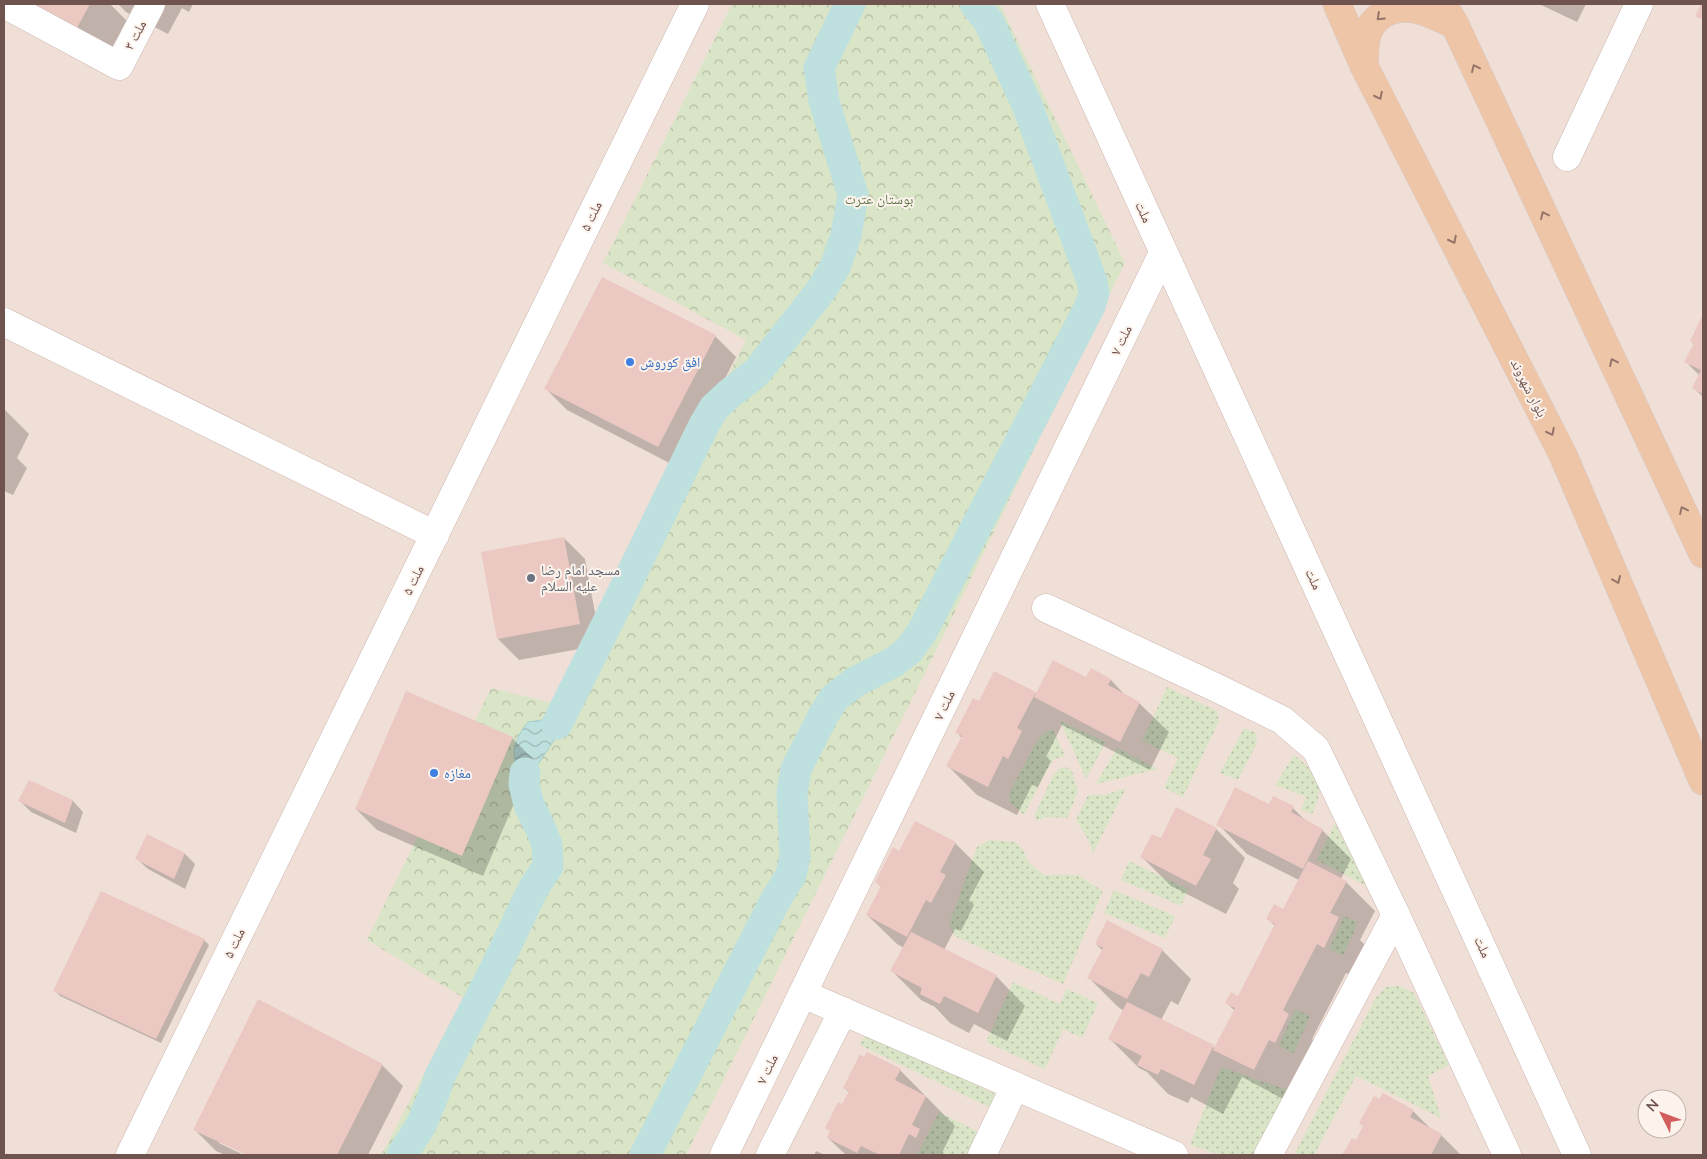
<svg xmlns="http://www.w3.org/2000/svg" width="1707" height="1159" viewBox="0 0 1707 1159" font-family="Mulish,'Noto Naskh Arabic',sans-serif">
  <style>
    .residential { fill: #f0dfd6; fill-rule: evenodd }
    .grass { fill: url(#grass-dots) }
    .park { fill: url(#park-crowns) }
    .water { fill: url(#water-waves); stroke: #a5d1ce }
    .shadow { fill: #0003 }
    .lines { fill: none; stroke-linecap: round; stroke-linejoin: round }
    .canal { stroke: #bee0de; stroke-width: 31 }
    .building { fill: #ebc9c2 }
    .minor-casing { stroke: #ccb7b1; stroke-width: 29 }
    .major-casing { stroke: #d4cbca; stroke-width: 29 }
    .minor { stroke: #fff; stroke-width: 28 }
    .major { stroke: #efc5a8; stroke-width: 28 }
    .oneway { stroke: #95756a }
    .shop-dot { fill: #3f7fe0; stroke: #fcf3ec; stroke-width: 2 }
    .worship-dot { fill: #6b7280; stroke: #fcf3ec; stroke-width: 2 }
    .labels { text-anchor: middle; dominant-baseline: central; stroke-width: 4; stroke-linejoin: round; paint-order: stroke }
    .street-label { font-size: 14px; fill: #6f534f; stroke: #fcf3ec }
    .park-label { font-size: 14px; fill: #5e7348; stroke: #fcf3ec }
    .shop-label { font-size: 14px; fill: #366cbe; stroke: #fcf3ec; text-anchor: start }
    .worship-label { font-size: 14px; fill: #5b616d; stroke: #fcf3ec; text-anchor: start }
  </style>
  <defs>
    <pattern id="grass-dots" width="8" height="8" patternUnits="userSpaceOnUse" patternTransform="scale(1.25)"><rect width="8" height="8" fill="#dae5c7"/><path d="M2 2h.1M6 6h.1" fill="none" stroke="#b5bca4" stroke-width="1.8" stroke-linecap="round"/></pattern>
    <pattern id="park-crowns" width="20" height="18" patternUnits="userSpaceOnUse" patternTransform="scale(1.25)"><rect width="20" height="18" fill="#dae5c7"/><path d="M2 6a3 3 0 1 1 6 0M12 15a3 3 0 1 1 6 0" fill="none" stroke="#b5bca4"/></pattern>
    <pattern id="water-waves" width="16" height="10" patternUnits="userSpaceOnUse" patternTransform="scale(1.25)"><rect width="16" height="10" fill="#bee0de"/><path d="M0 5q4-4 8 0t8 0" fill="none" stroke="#9fb8b6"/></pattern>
  </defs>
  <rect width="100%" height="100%" fill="#f9eee7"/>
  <path class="residential" d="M4,4h1699v1151h-1699zM1647,1099h30v30h-30z"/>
  <g class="grass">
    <polygon points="1167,687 1217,711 1219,721 1183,797 1164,788 1178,758 1142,741"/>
    <polygon points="1060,721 1106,742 1086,779"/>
    <polygon points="1244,728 1256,733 1257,743 1238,780 1220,773"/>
    <polygon points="1053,729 1065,756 1054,759 1045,773 1024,815 1010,802 1009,793 1037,741 1043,733"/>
    <polygon points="1117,748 1158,769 1096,784"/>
    <path d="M1294,755c22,17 33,31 18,59l-11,-4 5,-13 -31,-12z"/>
    <polygon points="1066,767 1072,771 1078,792 1067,818 1047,817 1037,821 1034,816 1054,774 1060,768"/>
    <polygon points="1126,788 1093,853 1088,839 1076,820 1088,795 1105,795"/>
    <polygon points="1335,823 1366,886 1317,860"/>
    <polygon points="989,840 1015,842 1024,851 1028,862 1044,875 1077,875 1103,891 1063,984 954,936 949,924 977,847"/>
    <polygon points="1129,861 1188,889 1181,906 1121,880"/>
    <polygon points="1114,890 1175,916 1165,938 1104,913"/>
    <polygon points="1344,916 1358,922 1343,956 1329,949"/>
    <polygon points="1013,982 1060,1004 1067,989 1098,1003 1082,1038 1063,1029 1045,1069 986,1042"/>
    <polygon points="1400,986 1414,993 1449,1065 1428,1076 1441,1118 1356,1076 1314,1155 1294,1155 1376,997 1386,987"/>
    <polygon points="1295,1009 1310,1016 1294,1053 1279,1046"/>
    <polygon points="866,1032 999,1096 993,1109 860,1045"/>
    <polygon points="1221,1067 1287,1090 1254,1155 1221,1155 1190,1145"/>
    <polygon points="939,1112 990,1138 981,1155 917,1155"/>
  </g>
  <polygon class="park" points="732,4 1000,4 1125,263 925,673 686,1155 381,1155 464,998 367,940 491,688 565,706 746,340 603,263"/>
  <path class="water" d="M542,720l15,4 5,4 -31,47c-27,-11 -17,-36 -3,-53z"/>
  <g class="shadow">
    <polygon points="9,4 110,4 127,21 104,61"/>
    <polygon points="118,4 193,4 189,12 182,8 168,34 126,12"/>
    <polygon points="1539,4 1586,4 1577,22"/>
    <polygon points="1703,317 1703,397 1694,388 1700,376 1686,362 1694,344 1691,341"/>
    <polygon points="715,336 736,357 679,468 567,410 546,389"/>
    <polygon points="4,409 29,434 17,458 27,468 13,495 4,491"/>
    <polygon points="564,538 585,559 601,645 519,660 498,639"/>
    <polygon points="1091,670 1111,680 1126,696 1139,703 1169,732 1150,770 1062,725 1046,757 1051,761 1038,787 1032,785 1017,815 977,795 948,766 962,738 957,733 980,703 995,673 1037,694 1087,679"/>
    <polygon points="512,738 533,759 483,876 377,830 356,809"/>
    <polygon points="29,781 73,801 83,812 76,833 31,812 20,801"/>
    <polygon points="1269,806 1293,808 1308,823 1322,830 1351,859 1341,879 1346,882 1375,911 1360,940 1368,948 1353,976 1346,973 1312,1039 1318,1044 1283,1099 1242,1077 1223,1114 1191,1097 1188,1103 1168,1094 1147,1072 1139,1068 1110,1039 1124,1011 1118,1007 1089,978 1103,951 1096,944 1162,950 1191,979 1178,1005 1171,1001 1161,1020 1215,1048 1235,1011 1227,1003 1238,997 1275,926 1268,919 1284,910 1299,880 1247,854 1218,824"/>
    <polygon points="1216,829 1245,858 1233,883 1239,889 1226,914 1171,886 1142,857 1161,839"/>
    <polygon points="955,843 984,872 969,900 974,905 961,931 955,929 944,950 996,976 1025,1006 1007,1041 974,1024 969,1033 950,1023 935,1007 921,1000 892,971 904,948 897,944 867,915 882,888 876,882 900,852"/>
    <polygon points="185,854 195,864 185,889 148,869 137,859"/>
    <polygon points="204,940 209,945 161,1043 60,996 55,991"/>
    <polygon points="867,1053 900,1070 955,1126 942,1153 944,1155 846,1155 828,1138 850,1093 844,1088"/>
    <polygon points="382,1065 403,1086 368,1155 249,1155 219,1141 219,1143 244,1155 225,1155 216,1151 195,1130"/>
    <polygon points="1413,1111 1433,1131 1441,1135 1461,1155 1344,1155 1352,1139 1357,1142"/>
    <polygon points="816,1151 825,1155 814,1155"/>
  </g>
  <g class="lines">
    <g class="canal">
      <polyline points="557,724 616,606 704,425 714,408 728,395 757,372 822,289 836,265 846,235 853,195 824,101 819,68 850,4"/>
      <polyline points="402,1155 421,1125 432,1099 440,1076 496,967 533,889 548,866 547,845 540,827 529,805 524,784 525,773"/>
      <polyline points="645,1155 775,901 791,875 795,856 792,793 796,769 823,716 834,698 855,682 894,662 909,650 922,632 1090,306 1094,293 1092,281 1027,105 989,22 975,4"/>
    </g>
  </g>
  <g class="building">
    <polygon points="10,4 90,4 74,33"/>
    <polygon points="1701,4 1703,4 1703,20 1695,16"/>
    <polygon points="602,277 716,335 658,447 544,389"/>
    <polygon points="1703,314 1703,394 1692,388 1701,370 1684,362 1694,343 1690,341"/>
    <polygon points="564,537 580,624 497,639 481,552"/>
    <polygon points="1053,660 1086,677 1091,668 1111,679 1108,685 1140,702 1120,742 1034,697"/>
    <polygon points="994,671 1036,692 1017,728 1022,731 1008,759 1003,756 988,787 946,766 962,736 955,733 973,698 979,701"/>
    <polygon points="406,691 513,737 462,856 355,809"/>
    <polygon points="29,780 73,800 65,823 18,801"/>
    <polygon points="1235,787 1269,804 1273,796 1294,806 1291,812 1323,829 1303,869 1216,825"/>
    <polygon points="1176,807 1217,828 1203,855 1211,859 1196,886 1140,857 1152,834 1161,838"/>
    <polygon points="915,821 956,842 940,872 946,875 931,903 926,900 907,937 866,915 881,886 875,882 893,847 899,851"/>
    <polygon points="147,834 185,853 174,879 135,859"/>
    <polygon points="1308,861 1347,881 1330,913 1339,917 1324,948 1317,944 1283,1010 1289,1014 1275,1043 1269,1040 1254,1070 1213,1050 1235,1008 1225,1003 1231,992 1238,996 1275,924 1266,919 1274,904 1283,909"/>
    <polygon points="101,891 205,939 156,1039 53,991"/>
    <polygon points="1107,920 1163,949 1149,977 1141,973 1127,999 1087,978 1103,948 1095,944"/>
    <polygon points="911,932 997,975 978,1013 944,996 940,1004 920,994 922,988 890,971"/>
    <polygon points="258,999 383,1064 337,1155 247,1155 193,1130"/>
    <polygon points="1127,1002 1214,1045 1194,1085 1161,1069 1158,1075 1137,1065 1142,1056 1108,1039"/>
    <polygon points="867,1052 901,1069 895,1080 926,1096 912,1125 920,1129 916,1138 909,1134 899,1155 880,1155 861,1146 857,1153 827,1138 830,1131 825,1128 838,1102 842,1104 849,1091 843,1088 860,1054 864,1057"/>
    <polygon points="1383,1093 1414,1110 1410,1117 1442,1134 1431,1155 1342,1155 1352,1138 1356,1140 1363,1126 1359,1123 1374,1096 1379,1099"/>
  </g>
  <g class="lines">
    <defs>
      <g id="minor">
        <polyline points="4,4 119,66 151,4"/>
        <path d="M1050,4c174,384 353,767 527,1151"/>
        <polyline points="1567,157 1639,4"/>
        <polyline points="4,322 435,535"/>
        <polyline points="1046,608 1217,688 1282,720 1316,749 1396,915 1507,1155"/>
        <polyline points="803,994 1174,1155"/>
        <polyline points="130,1155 695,4"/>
        <polyline points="724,1155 1163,253"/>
        <polyline points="770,1155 843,1011"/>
        <polyline points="982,1155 1015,1086"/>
        <polyline points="1268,1155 1396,915"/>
      </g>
      <g id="major">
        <polyline points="1337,4 1364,66 1563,455 1703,781"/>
        <polyline points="1443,4 1455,25 1703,554"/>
        <path d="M1364,66c1,-9 0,-21 3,-31 2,-9 9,-16 16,-21 24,-14 49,0 72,11"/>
      </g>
    </defs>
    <use href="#minor" class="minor-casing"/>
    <use href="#major" class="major-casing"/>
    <use href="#minor" class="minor"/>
    <use href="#major" class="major"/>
  </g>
  <defs><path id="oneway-chevron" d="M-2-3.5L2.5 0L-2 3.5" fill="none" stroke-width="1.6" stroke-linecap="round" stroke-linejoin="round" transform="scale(1.25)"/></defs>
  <g class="oneway">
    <use href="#oneway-chevron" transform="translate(1380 17) rotate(137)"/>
    <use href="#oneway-chevron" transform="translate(1475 68) rotate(-115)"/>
    <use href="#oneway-chevron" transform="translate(1379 96) rotate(63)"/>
    <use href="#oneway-chevron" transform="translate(1544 215) rotate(-115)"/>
    <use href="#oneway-chevron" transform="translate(1453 240) rotate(63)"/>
    <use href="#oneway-chevron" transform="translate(1613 362) rotate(-115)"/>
    <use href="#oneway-chevron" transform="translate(1551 432) rotate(63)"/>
    <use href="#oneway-chevron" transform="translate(1683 510) rotate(-115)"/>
    <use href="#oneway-chevron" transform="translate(1617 580) rotate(67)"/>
  </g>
  <g class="shop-dot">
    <circle cx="630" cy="362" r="5"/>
    <circle cx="434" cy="773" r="5"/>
  </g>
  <circle class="worship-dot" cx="531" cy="578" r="5"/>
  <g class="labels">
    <g class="street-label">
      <text transform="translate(135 35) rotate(-62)">ملت ۳</text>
      <text transform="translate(1144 212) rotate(66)">ملت</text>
      <text transform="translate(591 216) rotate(-64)">ملت ۵</text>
      <text transform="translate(1121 340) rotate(-64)">ملت ۷</text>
      <text transform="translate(1529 388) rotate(63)">بلوار شهروند</text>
      <text transform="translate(1314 579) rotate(65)">ملت</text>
      <text transform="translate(413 580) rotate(-64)">ملت ۵</text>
      <text transform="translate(944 705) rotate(-64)">ملت ۷</text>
      <text transform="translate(234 943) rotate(-64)">ملت ۵</text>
      <text transform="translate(1483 947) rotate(66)">ملت</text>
      <text transform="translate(767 1069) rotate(-64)">ملت ۷</text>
    </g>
    <g class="park-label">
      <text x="879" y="199">بوستان عترت</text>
    </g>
    <g class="shop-label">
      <text x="640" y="362">افق کوروش</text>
      <text x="444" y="773">مغازه</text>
    </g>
    <g class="worship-label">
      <text x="541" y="570">مسجد امام رضا<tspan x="541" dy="16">علیه السلام</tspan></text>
    </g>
  </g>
  <rect width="1707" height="1159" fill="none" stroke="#6f534f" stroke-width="10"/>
  <g transform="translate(1662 1114) rotate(312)"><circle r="24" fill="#fcf3ec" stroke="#c4b3ad"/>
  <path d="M0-4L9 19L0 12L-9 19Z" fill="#d35c5c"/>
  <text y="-8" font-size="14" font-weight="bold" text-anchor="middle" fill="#6f534f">N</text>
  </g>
</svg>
